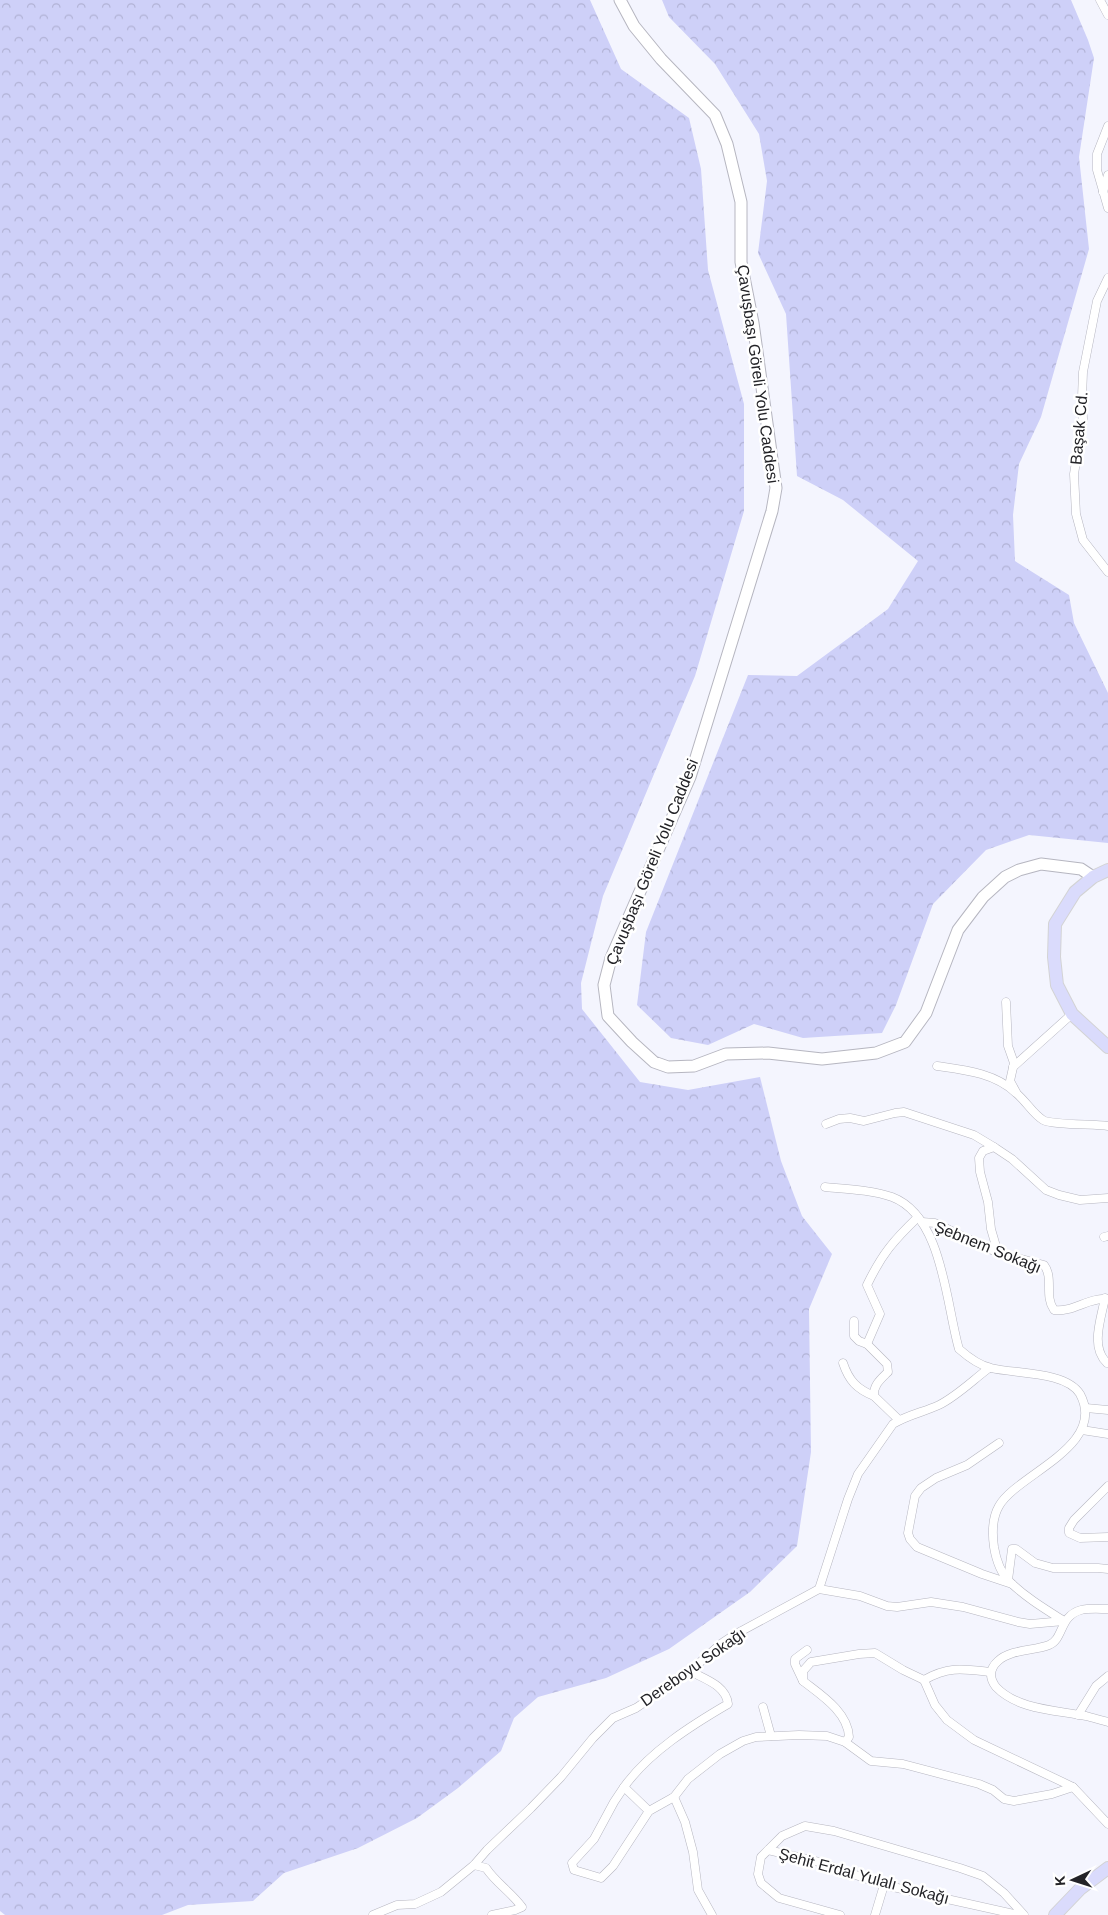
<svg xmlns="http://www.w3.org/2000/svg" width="1108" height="1915" viewBox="0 0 1108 1915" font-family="Arial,sans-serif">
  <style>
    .forest { fill: url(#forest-crowns) }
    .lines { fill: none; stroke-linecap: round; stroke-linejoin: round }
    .street-casing { stroke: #b6b6c0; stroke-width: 9 }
    .secondary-casing { stroke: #b6b6c0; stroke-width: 13 }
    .primary-casing { stroke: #d3d3d4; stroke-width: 14 }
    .street { stroke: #fff; stroke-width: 8 }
    .secondary { stroke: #fff; stroke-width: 11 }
    .primary { stroke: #dadbfc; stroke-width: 12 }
    .labels { text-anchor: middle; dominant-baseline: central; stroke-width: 5; stroke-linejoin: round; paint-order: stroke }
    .street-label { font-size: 16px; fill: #232327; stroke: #fff }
  </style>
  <defs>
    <pattern id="forest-crowns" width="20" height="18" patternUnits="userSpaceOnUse" patternTransform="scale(1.25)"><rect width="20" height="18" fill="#ced0f8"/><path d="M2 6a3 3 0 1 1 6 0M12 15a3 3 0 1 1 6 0" fill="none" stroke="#b1b2d5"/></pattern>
  </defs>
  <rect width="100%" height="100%" fill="#f4f5fe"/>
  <g class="forest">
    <polygon points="0,0 590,0 621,69 689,118 701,169 708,270 744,404 744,511 695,676 603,896 581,983 582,1009 640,1082 688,1090 760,1077 781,1161 802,1216 832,1254 809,1309 811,1452 797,1546 750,1592 669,1649 606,1678 538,1697 514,1718 501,1751 458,1788 417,1818 358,1848 284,1873 253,1901 188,1905 162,1915 5,1915 0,1911"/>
    <polygon points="662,0 1071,0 1088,40 1094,58 1079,157 1089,249 1041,417 1019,464 1013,515 1015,561 1069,595 1074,623 1108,693 1108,843 1029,835 986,850 933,904 896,1005 882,1033 803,1038 754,1024 708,1045 671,1038 637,1005 646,932 748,675 797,676 888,609 918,561 843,500 797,476 786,314 758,253 767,181 759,134 715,64 669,17"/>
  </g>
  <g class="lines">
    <defs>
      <g id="street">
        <polyline points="1100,0 1108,15"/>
        <polyline points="1108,126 1097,154 1097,170 1108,208"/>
        <polyline points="1103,192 1108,175"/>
        <polyline points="1108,278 1097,301 1083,372 1082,397 1083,419 1074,474 1076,514 1083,540 1108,572"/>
        <polyline points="1006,1002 1008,1046 1014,1063 1010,1081 1016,1092"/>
        <path d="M937,1066c28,4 58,7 79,27 10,8 17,21 27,27 8,5 52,4 65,6"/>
        <polyline points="1013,1067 1072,1014"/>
        <polyline points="826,1124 839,1119 850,1118 864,1121 895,1113 904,1112 974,1135 994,1147"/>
        <path d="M825,1187c22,2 47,3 67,10 51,19 54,108 67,152 9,8 19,16 32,19 23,6 75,3 89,26 28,52 -63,80 -81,112 -7,12 -7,27 -5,41 2,12 6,25 15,34 16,16 36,28 55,40"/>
        <path d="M922,1222l13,1 63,30 46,12c10,13 0,31 10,45 18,3 35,-13 54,-11"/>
        <polyline points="1104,1237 1108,1236"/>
        <polyline points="998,1253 991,1229 988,1202 980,1172 979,1158 983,1151 994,1147 1012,1159 1046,1190 1059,1195 1080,1200 1108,1198"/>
        <path d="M1105,1298c-4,21 -15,49 2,65"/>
        <path d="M854,1321v15l5,5 8,3 20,20 1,8c-7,7 -15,13 -14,24l25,24"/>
        <path d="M867,1344l13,-30 -13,-29c15,-31 26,-44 51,-68"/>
        <path d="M843,1363c6,18 14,26 31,33"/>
        <polyline points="1086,1408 1108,1410"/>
        <polyline points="1082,1430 1108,1434"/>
        <polyline points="999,1443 967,1465 936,1478 921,1488 915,1496 908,1533 910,1539 917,1547 982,1574 1012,1584"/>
        <polyline points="1108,1486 1074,1520 1069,1528 1069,1533 1080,1538 1108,1537"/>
        <polyline points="1008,1580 1012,1549 1016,1549 1035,1563 1053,1568 1098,1568 1108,1569"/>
        <polyline points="819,1589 860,1596 887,1606 897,1607 931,1602 963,1607 1018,1622 1030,1624 1064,1621"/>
        <path d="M1108,1609c-8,0 -19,-1 -27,1 -22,6 -17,29 -32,35 -15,6 -38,4 -51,16 -9,8 -9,17 -2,26 22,23 60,23 90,29 7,2 15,4 22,6"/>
        <polyline points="924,1680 935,1705 947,1720 974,1740 1073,1787 1108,1824"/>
        <polyline points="803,1681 795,1664 795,1659 807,1650"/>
        <polyline points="763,1707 771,1736"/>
        <polyline points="1078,1715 1096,1686 1108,1676"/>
        <path d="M845,1742l4,-5c-1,-25 -28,-42 -46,-56v-10l8,-9 48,-8 16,-1 28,17 21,10c25,-14 39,-11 66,-8"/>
        <polyline points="624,1787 614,1802 594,1839 572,1863 574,1870 601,1878 613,1866 649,1811 674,1797 688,1779 720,1754 743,1741 756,1737 799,1735 827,1736 845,1742 871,1761 903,1764 979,1784 993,1790 1004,1799 1014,1801 1052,1794 1073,1787"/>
        <polyline points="674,1797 685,1822 693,1852 698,1890 712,1915"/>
        <path d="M649,1811l-25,-24c25,-35 68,-62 104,-83 -2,-19 -24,-25 -38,-33"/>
        <polyline points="768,1850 819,1862 884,1885 1019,1915"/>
        <path d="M474,1865l12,3c10,15 25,24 36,39l-7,3 -23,5"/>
        <path d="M373,1915l24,-10 18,-1 26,-12 33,-27 13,-15 44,-42 30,-31 32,-39 20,-20 23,-10 34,-23 20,-14 32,-28 12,-8 85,-46 29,-90 10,-25 35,-50c14,-9 31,-12 46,-19 18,-9 34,-25 50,-37"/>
        <polyline points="840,1915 779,1898 761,1883 758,1874 761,1857 782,1836 805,1826 834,1831 960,1868 983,1876 1004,1893 1024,1915"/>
        <polyline points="875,1915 884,1885"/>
      </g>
      <polyline id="secondary" points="620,0 634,26 661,59 715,115 727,144 741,202 741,262 753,323 776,488 772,511 690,777 611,958 604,985 608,1016 632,1042 654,1062 668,1067 694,1066 726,1054 768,1053 822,1059 876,1053 905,1042 926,1013 958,930 983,897 1005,877 1019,870 1041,864 1081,869 1093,877"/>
      <g id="primary">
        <polyline points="1108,870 1093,877 1075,892 1055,924 1054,957 1057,985 1072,1014 1108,1047"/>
        <polyline points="1055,1915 1080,1889 1108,1868"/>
      </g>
    </defs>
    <use href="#street" class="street-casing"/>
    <use href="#secondary" class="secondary-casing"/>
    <use href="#primary" class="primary-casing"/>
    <use href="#street" class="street"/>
    <use href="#secondary" class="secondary"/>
    <use href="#primary" class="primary"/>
  </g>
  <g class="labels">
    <g class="street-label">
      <text transform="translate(758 374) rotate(82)">Çavuşbaşı Göreli Yolu Caddesi</text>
      <text transform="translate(1079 428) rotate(-85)">Başak Cd.</text>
      <text transform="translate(652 862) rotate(-68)">Çavuşbaşı Göreli Yolu Caddesi</text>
      <text transform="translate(988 1247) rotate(22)">Şebnem Sokağı</text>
      <text transform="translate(693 1667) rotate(-35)">Dereboyu Sokağı</text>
      <text transform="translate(864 1876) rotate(15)">Şehit Erdal Yulalı Sokağı</text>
    </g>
  </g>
  <g transform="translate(1073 1880) rotate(266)" stroke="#ffffff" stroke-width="4" paint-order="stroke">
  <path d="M0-4L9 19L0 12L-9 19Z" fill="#232327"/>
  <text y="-8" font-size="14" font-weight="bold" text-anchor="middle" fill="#232327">K</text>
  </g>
</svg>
